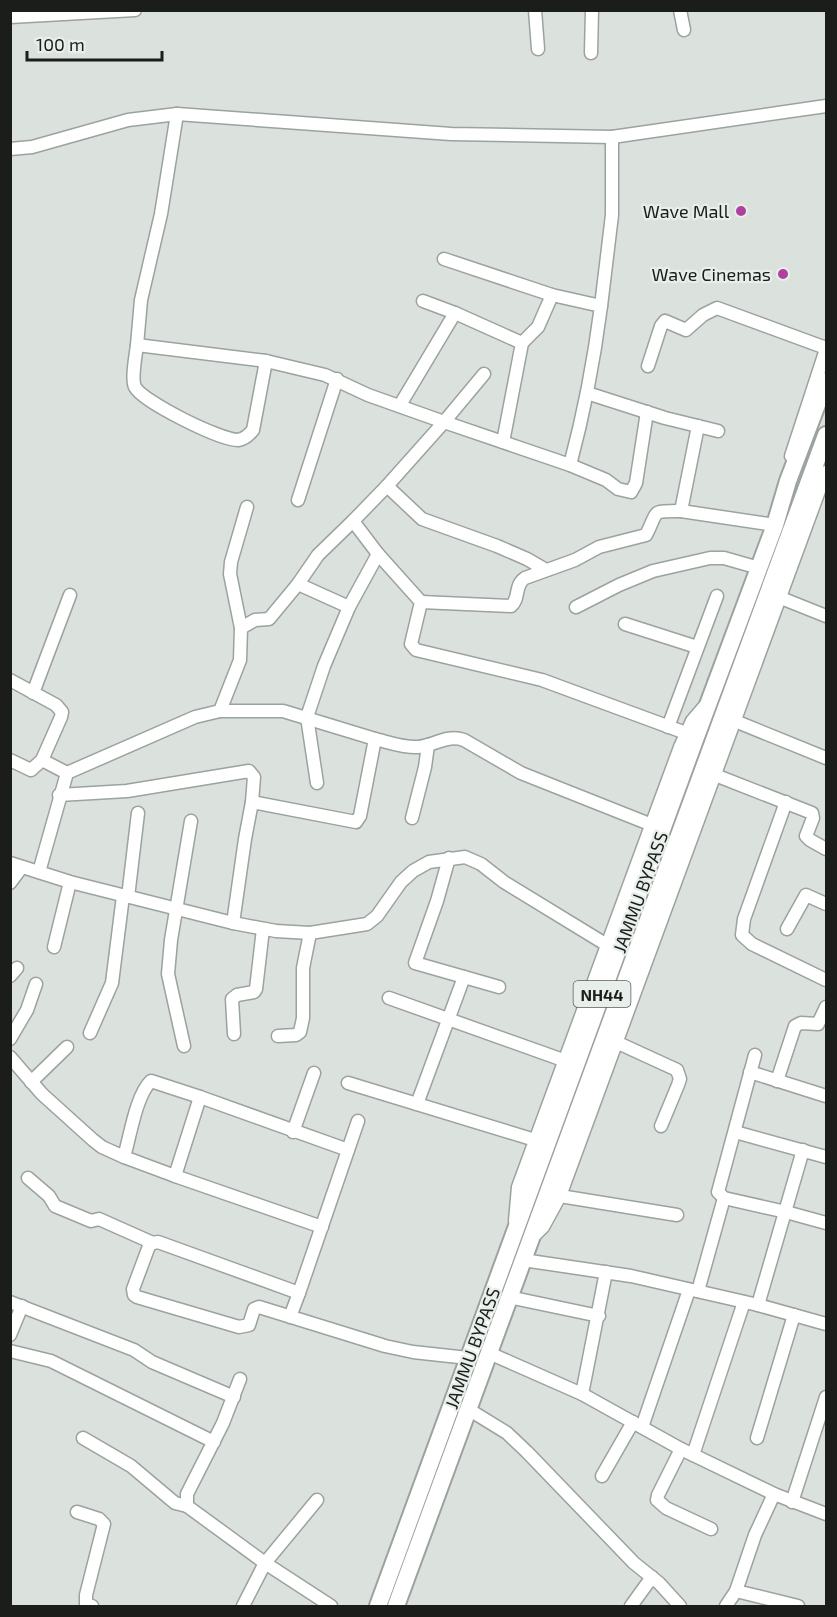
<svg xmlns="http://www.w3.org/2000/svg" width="837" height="1617" viewBox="0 0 837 1617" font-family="'Exo 2',sans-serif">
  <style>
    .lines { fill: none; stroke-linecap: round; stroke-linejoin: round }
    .minor-casing { stroke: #9ca29d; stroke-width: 15 }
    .highway-casing { stroke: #9ca29d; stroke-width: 20 }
    .minor { stroke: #fff; stroke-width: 12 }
    .highway { stroke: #fff; stroke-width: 16 }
    .poi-dot { fill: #af409e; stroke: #e8efea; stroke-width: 2 }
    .labels { text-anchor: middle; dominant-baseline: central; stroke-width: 4.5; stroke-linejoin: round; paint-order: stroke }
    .shield { fill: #e8efea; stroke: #585c59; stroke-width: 1.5 }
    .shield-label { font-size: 16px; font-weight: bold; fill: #1b1d1b }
    .poi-label { font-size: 18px; fill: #1b1d1b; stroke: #e8efea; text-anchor: end }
    .street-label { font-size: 18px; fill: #1b1d1b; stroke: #e8efea }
  </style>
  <rect width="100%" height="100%" fill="#dbe2dd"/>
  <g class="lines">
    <defs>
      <g id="minor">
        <polyline points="535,10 538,49"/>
        <polyline points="680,10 684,30"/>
        <polyline points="10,17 135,10"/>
        <polyline points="591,53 592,10"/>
        <polyline points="177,114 161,214 141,300 137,345 266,361 325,375 368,395 444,422 484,374"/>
        <polyline points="10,149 32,147 128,120 177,114 451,134 612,137 826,106"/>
        <polyline points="444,259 552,295 538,327 522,343"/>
        <path d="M552,295l49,11c-7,54 -17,107 -31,159"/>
        <polyline points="601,306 612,215 612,137"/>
        <polyline points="455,313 522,343 503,442"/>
        <path d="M137,345c-1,9 -6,34 -2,42 8,15 85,53 103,53 7,-1 11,-5 15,-10l13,-69"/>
        <polyline points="648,366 661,326 665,321 686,330 703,315 717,308 826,348"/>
        <polyline points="587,393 665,418 718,431"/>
        <polyline points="400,405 455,313 423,301"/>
        <polyline points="698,426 681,511 775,525"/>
        <polyline points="791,456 826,349"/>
        <polyline points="387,486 444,422 570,465 606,480 618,489 631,492 636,483 647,412"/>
        <polyline points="298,500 337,379"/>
        <polyline points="353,521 387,486 422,519 497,546 527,559 546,570"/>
        <polyline points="378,554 421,602 411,644 416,650 542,680 694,736"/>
        <polyline points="298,584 318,555 353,521 378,554 349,607"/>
        <polyline points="781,598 826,616"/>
        <path d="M421,602l90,4c9,-7 3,-21 14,-28l50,-18 24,-13 47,-12c13,-25 4,-24 35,-24"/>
        <polyline points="576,607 619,585 653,571 710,558 724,558 759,568"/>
        <polyline points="625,624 697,647"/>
        <polyline points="241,628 230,574 231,562 247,507"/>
        <polyline points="10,680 56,705 62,712 61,717 42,760 67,773"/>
        <polyline points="33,693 70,595"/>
        <polyline points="220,711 240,660 241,628 255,620 269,619 298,584 349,607 324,666 307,717 317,783"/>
        <polyline points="735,721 826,758"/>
        <polyline points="668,727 717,596"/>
        <path d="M375,739c13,3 29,9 43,8 16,-1 28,-13 46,-7l57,33 131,52"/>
        <polyline points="10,760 31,770 42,760"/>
        <polyline points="715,775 812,813 813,818 806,836 810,840 826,849"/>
        <polyline points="59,795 127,791 249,771 254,777 252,802"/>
        <polyline points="786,802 744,919 742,935 752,944 826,980"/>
        <polyline points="412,818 425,767 428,745"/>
        <polyline points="449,858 437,901 415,963 499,987"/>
        <polyline points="10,863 70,882 233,923 276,931 310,933 367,924 377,916 401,882 413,871 429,862 465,857 481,864 504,882 607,945"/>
        <polyline points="39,872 67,773 195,717 220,711 283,711 375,739 360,816 356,822 252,802 245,839 233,923"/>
        <polyline points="10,883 22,867"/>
        <polyline points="128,897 138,813"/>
        <polyline points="787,929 806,895 826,904"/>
        <polyline points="54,947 70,882"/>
        <polyline points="10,976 17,968"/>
        <polyline points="389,998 563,1060"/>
        <polyline points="90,1033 112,983 123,896"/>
        <polyline points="234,1034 232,999 237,995 254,992 256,989 263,929"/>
        <polyline points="278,1036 296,1035 300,1032 303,1018 303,968 310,933"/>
        <polyline points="10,1039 27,1010 36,984"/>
        <polyline points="616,1042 677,1070 680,1079 678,1085 661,1126"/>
        <polyline points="184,1046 168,974 171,940 191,821"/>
        <polyline points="755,1055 718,1192 724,1198 786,1212 826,1223"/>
        <polyline points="10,1057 42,1094 93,1140 102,1147 124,1157"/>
        <polyline points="750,1072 826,1096"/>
        <polyline points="777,1081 795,1026 801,1023 818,1024 826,1007"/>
        <polyline points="31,1082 67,1047"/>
        <polyline points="348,1083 535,1140"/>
        <polyline points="417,1104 464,977"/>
        <polyline points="293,1132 314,1073"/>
        <polyline points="735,1132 826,1157"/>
        <path d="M175,1176l-51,-19c6,-20 12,-62 27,-76l49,16"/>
        <polyline points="28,1178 49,1196 55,1206 91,1221 99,1219 153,1243"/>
        <polyline points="560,1196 677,1215"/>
        <polyline points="515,1221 518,1187 680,747 692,721 704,707"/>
        <polyline points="322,1227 175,1176 200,1097 348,1150"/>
        <polyline points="535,1235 543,1227 560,1196 826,472"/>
        <polyline points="523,1260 631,1276 758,1305 826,1324"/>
        <polyline points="698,1291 724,1198"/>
        <polyline points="299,1293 358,1121"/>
        <polyline points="509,1297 599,1316"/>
        <polyline points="10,1302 134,1350 152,1362 234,1397"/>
        <polyline points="758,1305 803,1150"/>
        <polyline points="290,1317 299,1293 158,1242 153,1243 149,1246 133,1289 134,1295 137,1297 239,1327 249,1325 254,1309 259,1307 385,1346 413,1352 468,1358"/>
        <polyline points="10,1335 22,1306"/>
        <polyline points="10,1351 51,1361 214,1442"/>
        <polyline points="489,1353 582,1394 681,1449 774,1494 826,1514"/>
        <polyline points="240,1379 223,1423 187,1494 187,1506 265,1563 331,1606"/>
        <polyline points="582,1394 606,1272"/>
        <polyline points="468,1409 507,1433 527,1452 634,1563 659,1583 680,1606"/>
        <polyline points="642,1427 689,1290"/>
        <polyline points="83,1438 131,1466 175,1503 187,1506"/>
        <polyline points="757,1438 794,1315"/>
        <polyline points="681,1449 658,1495 657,1500 666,1508 711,1529"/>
        <polyline points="693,1455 744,1302"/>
        <polyline points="602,1476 633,1422"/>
        <polyline points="792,1502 826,1397"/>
        <polyline points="77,1512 99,1519 104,1524 86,1595 86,1604 92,1606"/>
        <polyline points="736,1591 798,1606"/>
        <polyline points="243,1606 265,1563 317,1500"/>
        <polyline points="631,1606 652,1577"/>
        <polyline points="726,1606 736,1591 755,1535 774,1494"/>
      </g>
      <g id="highway">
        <polyline points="378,1606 696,737 775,525 788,481 826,381"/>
        <polyline points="396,1606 826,435"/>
      </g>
    </defs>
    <use href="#minor" class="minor-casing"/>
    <use href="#highway" class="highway-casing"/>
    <use href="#minor" class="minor"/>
    <use href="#highway" class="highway"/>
  </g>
  <g class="poi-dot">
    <circle cx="741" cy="211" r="6"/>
    <circle cx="783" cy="274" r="6"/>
  </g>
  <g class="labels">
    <rect class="shield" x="573.5" y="981" width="57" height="26" rx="4.5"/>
    <g class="shield-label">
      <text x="602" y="994">NH44</text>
    </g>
    <g class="poi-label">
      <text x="729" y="211">Wave Mall</text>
      <text x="771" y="274">Wave Cinemas</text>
    </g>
    <g class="street-label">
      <text transform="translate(640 892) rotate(-70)">JAMMU BYPASS</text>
      <text transform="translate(472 1348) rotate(-70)">JAMMU BYPASS</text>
    </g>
  </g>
  <rect width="837" height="1617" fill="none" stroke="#1b1d1b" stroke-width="24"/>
  <path d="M27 51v9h135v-9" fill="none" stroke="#1b1d1b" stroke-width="3"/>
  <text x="36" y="51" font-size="18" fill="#1b1d1b" stroke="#e8efea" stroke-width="4.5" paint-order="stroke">100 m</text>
</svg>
